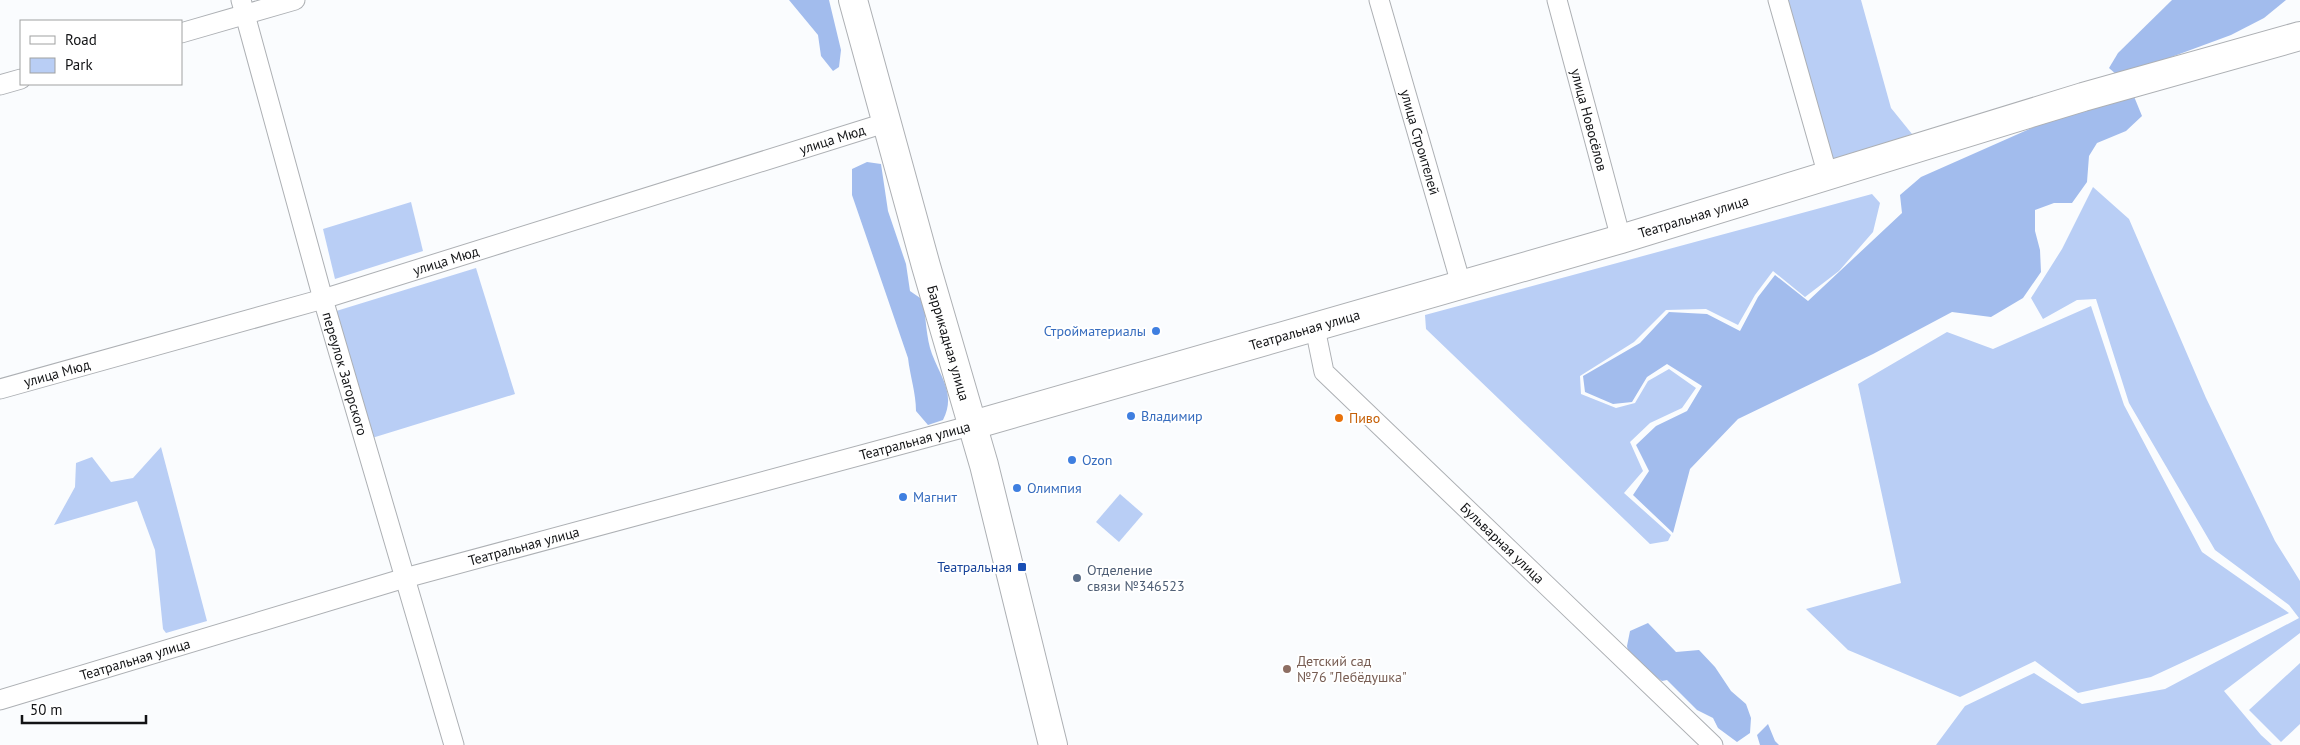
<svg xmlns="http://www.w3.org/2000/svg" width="2300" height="745" viewBox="0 0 2300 745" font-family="'PT Sans',sans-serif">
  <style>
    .green { fill: #b9cef5 }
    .forest { fill: #a2bced }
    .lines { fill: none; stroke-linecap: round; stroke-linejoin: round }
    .street-casing { stroke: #adb0b4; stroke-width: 21 }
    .secondary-casing { stroke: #adb0b4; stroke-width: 30 }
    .street { stroke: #fff; stroke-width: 19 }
    .secondary { stroke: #fff; stroke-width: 28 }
    .shop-dot { fill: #3f7fe0; stroke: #fff; stroke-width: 2 }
    .food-dot { fill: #e8710a; stroke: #fff; stroke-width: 2 }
    .transit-dot { fill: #1a4fb4; stroke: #fff; stroke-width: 2 }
    .service-dot { fill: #5c6f8a; stroke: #fff; stroke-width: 2 }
    .education-dot { fill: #8d6e63; stroke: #fff; stroke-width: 2 }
    .labels { text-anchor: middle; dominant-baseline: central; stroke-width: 4; stroke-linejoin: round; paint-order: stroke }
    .street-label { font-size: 14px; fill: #121315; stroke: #fff }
    .shop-label { font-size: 14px; fill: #366cbe; stroke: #fff; text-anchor: start }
    .food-label { font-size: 14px; fill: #c56008; stroke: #fff; text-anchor: start }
    .transit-label { font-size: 14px; fill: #164399; stroke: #fff; text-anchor: end }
    .service-label { font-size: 14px; fill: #4e5e75; stroke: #fff; text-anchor: start }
    .education-label { font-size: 14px; fill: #785e54; stroke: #fff; text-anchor: start }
  </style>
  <rect width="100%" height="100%" fill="#fafcfe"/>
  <g class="green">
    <polygon points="1785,0 1861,0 1891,108 1912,134 1831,163"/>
    <polygon points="2093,187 2129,219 2206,398 2275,541 2300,581 2300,633 2224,691 2261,735 2272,745 1936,745 1965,706 2034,673 2082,704 2165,689 2299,618 2289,605 2215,550 2129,403 2096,299 2077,300 2043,319 2031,298 2062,249"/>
    <polygon points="1872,194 1880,203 1873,232 1839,271 1805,297 1773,271 1755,295 1738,325 1706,309 1666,310 1634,342 1580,376 1581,394 1616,408 1635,403 1648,381 1669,369 1696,388 1682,408 1650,423 1630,442 1643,471 1624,493 1671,535 1668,541 1650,544 1426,329 1425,315"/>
    <polygon points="411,202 423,251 335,279 323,229"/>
    <polygon points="476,268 515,394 372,438 333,312"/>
    <polygon points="2091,306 2124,405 2202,552 2289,613 2151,677 2078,693 2035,661 1960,697 1848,650 1806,609 1901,583 1858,384 1947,332 1993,349"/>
    <polygon points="161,447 207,621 166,633 163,629 155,550 137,501 54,525 75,487 76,463 92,457 111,482 133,478"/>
    <polygon points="1120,494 1143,514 1119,542 1096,522"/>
    <polygon points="2300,663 2300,724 2281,742 2249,710"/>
  </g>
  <g class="forest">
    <polygon points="789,0 829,0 841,50 839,67 833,71 821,56 818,35"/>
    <polygon points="2172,0 2286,0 2264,18 2231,35 2128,73 2117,75 2109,68 2118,53"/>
    <polygon points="2133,94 2142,116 2126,131 2097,143 2089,156 2087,182 2072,203 2054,203 2035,210 2035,231 2040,250 2041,272 2023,298 1991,317 1952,312 1873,354 1738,419 1690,469 1673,533 1633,495 1649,471 1636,445 1656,426 1687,411 1702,386 1667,364 1647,377 1632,402 1613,404 1585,392 1583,376 1640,343 1669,312 1707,314 1740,331 1758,297 1775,275 1808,301 1902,213 1900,195 1921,177 2041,124"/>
    <path d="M867,162l14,2 7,47 18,53 4,27 13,9c3,17 3,38 9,54 9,24 24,40 11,66l-15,5 -12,-14c0,-18 -6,-35 -8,-53l-56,-163v-26z"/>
    <polygon points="1648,623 1676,652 1699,650 1715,667 1731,691 1746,704 1751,718 1750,733 1737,742 1718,728 1713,718 1697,710 1667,680 1662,681 1629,657 1627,646 1630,631"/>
    <polygon points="1768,724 1775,741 1779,745 1760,745 1757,735"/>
  </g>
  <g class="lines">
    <defs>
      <g id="street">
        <path id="s1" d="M241,0l82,299 131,446"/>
        <path id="s2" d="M1379,0l82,284"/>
        <path id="s3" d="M1557,0l64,239"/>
        <polyline points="1778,0 1828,176"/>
        <polyline points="181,33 295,0"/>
        <polyline points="0,85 21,79"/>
        <path id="s4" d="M1315,328l9,44 389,373"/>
        <path id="s5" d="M0,389l323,-90 565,-177"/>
        <path id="s6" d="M0,700l405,-122 568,-153"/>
      </g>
      <g id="secondary">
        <path id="s7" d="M853,0l73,266 58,199 69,280"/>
        <path id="s8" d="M973,425l648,-186 462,-142 217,-61"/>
      </g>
    </defs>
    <use href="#street" class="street-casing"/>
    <use href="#secondary" class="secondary-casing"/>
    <use href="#street" class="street"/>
    <use href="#secondary" class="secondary"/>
  </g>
  <g class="shop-dot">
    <circle cx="1156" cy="331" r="5"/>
    <circle cx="1131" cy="416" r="5"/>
    <circle cx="1072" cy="460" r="5"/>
    <circle cx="1017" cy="488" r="5"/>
    <circle cx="903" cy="497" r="5"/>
  </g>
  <circle class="food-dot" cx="1339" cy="418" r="5"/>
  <rect class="transit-dot" x="1017" y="562" width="10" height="10" rx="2.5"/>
  <circle class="service-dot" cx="1077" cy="578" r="5"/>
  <circle class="education-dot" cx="1287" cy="669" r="5"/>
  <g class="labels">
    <g class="street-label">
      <text stroke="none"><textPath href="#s3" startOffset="124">улица Новосёлов</textPath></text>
      <text stroke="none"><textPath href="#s5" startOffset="869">улица Мюд</textPath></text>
      <text stroke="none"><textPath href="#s2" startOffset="148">улица Строителей</textPath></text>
      <text stroke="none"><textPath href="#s8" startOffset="750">Театральная улица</textPath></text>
      <text stroke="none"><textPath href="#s5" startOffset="464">улица Мюд</textPath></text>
      <text stroke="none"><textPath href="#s8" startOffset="345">Театральная улица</textPath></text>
      <text stroke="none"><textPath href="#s7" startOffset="356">Баррикадная улица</textPath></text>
      <text stroke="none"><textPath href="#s5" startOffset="59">улица Мюд</textPath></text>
      <text stroke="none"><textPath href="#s1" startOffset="388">переулок Загорского</textPath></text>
      <text stroke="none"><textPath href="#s6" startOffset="951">Театральная улица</textPath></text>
      <text stroke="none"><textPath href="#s4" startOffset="292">Бульварная улица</textPath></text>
      <text stroke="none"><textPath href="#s6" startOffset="546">Театральная улица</textPath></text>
      <text stroke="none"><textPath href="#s6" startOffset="141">Театральная улица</textPath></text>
    </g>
    <g class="shop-label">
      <text x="1146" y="331" text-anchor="end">Стройматериалы</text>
      <text x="1141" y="416">Владимир</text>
      <text x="1082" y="460">Ozon</text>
      <text x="1027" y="488">Олимпия</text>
      <text x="913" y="497">Магнит</text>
    </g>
    <g class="food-label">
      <text x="1349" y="418">Пиво</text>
    </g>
    <g class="transit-label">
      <text x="1012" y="567">Театральная</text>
    </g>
    <g class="service-label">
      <text x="1087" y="570">Отделение<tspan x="1087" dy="16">связи №346523</tspan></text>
    </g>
    <g class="education-label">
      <text x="1297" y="661">Детский сад<tspan x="1297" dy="16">№76 "Лебёдушка"</tspan></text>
    </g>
  </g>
  <rect x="20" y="20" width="162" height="65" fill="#ffffff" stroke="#a0a1a1"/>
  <rect x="30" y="36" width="25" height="8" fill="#ffffff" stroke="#a0a1a1"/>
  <text x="65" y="45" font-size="15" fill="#121315">Road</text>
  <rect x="30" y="58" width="25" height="15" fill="#b9cef5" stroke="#a0a1a1"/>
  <text x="65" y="70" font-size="15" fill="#121315">Park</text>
  <path d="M22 715v8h124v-8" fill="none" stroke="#121315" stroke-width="2.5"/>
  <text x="30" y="715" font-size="15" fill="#121315" stroke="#ffffff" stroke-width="4" paint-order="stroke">50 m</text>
</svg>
